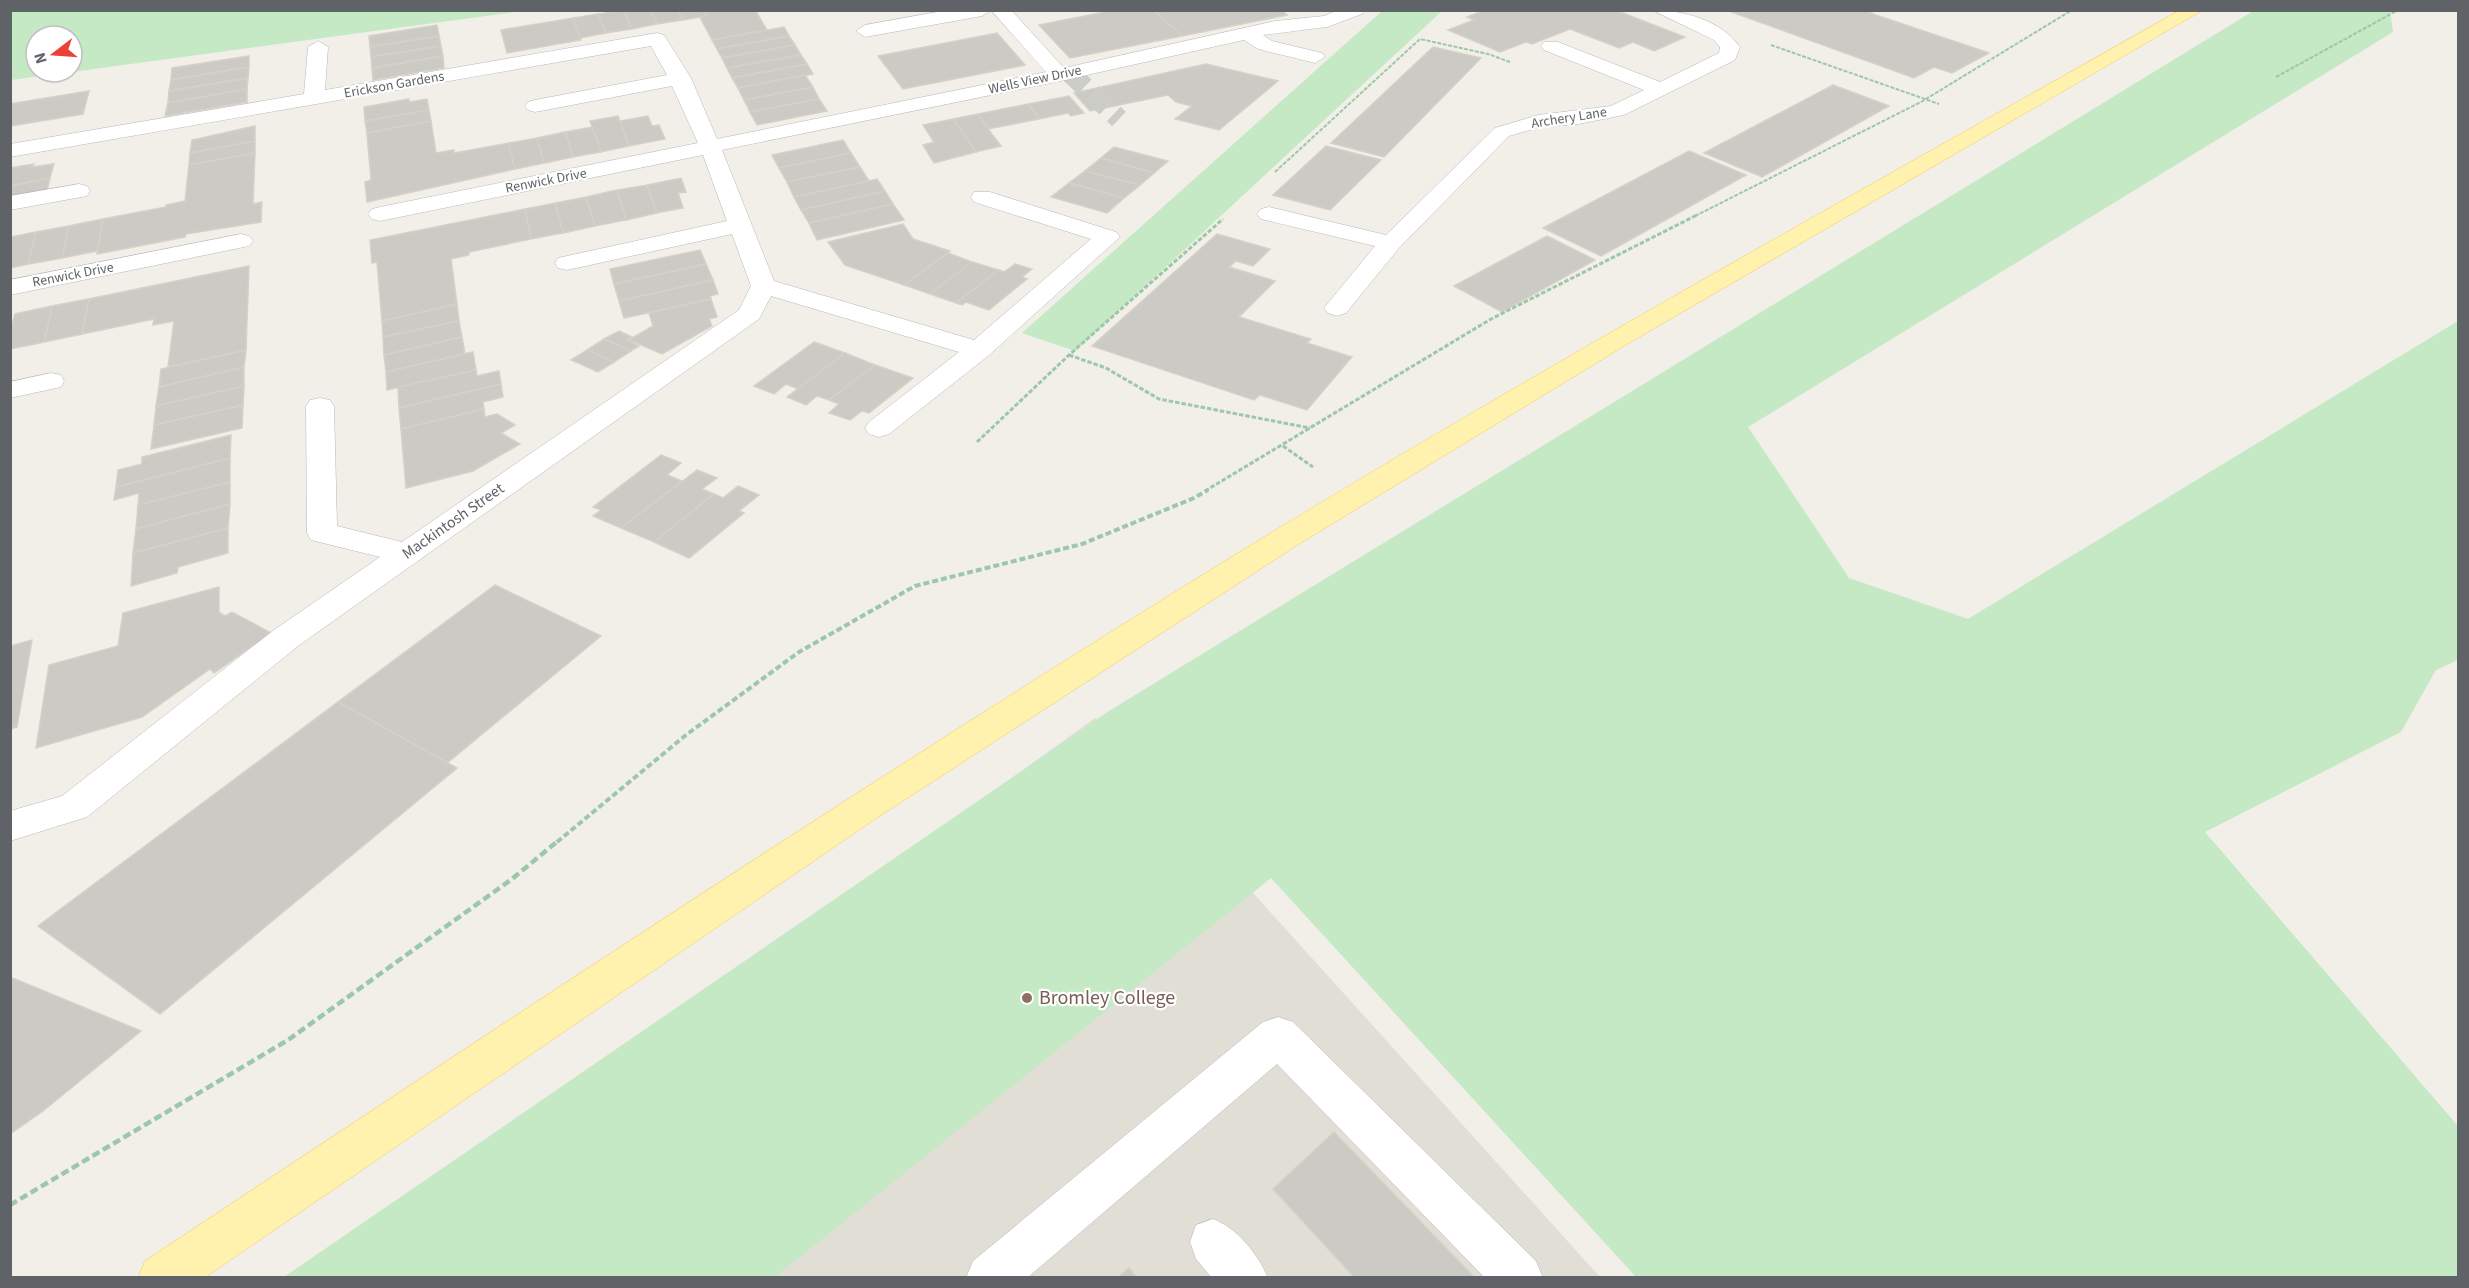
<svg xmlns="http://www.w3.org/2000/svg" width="2469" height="1288" viewBox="0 0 2469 1288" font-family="'Source Sans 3',sans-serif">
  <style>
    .education { fill: #e1ded6 }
    .green { fill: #c5e8c5 }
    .building { fill: #cccac5; stroke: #d6d1c6; stroke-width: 1.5 }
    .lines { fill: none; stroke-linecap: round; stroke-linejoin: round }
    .minor-tunnel { stroke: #ccccc8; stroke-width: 20; stroke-dasharray: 20 10; stroke-linecap: butt }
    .minor-casing { stroke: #b5b8bc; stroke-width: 1 }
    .major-casing { stroke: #f2c960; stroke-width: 1 }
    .path-far3 { stroke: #9cc7a9; stroke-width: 2; stroke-dasharray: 4 1.5; stroke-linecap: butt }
    .path-far2 { stroke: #9cc7a9; stroke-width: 3; stroke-dasharray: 4.5 2; stroke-linecap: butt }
    .path-far1 { stroke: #9cc7a9; stroke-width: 4; stroke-dasharray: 6 3; stroke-linecap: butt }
    .path { stroke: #9cc7a9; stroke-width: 4.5; stroke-dasharray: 8 4; stroke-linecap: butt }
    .minor { fill: #fff; fill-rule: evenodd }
    .major { fill: #fff2af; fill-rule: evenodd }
    .education-dot { fill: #8d6e63; stroke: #fff; stroke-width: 2 }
    .labels { text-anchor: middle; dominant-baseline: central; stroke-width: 4.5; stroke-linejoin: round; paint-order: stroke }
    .far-street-label { font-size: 14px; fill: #5f6368; stroke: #fff }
    .street-label { font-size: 16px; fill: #5f6368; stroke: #fff }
    .near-education-label { font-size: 20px; fill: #785e54; stroke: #fff; text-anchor: start }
  </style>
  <rect width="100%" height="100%" fill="#f1efe8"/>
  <polygon class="education" points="1095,718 1600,1277 318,1278"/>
  <g class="green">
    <polygon points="2255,10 2390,11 2393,32 1748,427 1849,578 1968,619 2458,321 2458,660 2436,670 2401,732 2205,832 2458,1126 2458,1277 1636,1277 1271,878 775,1277 284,1277 1109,711"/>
    <polygon points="10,11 11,10 522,11 72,72 72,36 36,36 36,72 70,72 11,80"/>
    <polygon points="1382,11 1442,11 1075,351 1022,333"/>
  </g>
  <g class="building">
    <polygon points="624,10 632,29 606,33 598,14"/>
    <polygon points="624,10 651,10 657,24 632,29"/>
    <polygon points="651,10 678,10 683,20 657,24"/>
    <polygon points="678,10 705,10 707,16 683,20"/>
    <polygon points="705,10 755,10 767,30 712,40 700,17 707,16"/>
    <polygon points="1115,10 1154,10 1182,36 1070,58 1039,25"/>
    <polygon points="1154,10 1281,10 1287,15 1182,36"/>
    <polygon points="1485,10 1615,10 1685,37 1654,51 1633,42 1619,48 1570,29 1532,44 1526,42 1500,52 1448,30 1474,20 1467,17"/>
    <polygon points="1726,10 1875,10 1870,13 1989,53 1952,73 1934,67 1914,78"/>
    <polygon points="598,14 606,33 580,38 573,18"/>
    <polygon points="573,18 581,40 507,53 501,30"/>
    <polygon points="437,25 439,36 370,47 369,36"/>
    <polygon points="784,27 789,36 717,49 712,40"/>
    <polygon points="997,33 1025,65 903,89 878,56"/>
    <polygon points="439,36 441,46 371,57 370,47"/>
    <polygon points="789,36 795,45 722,58 717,49"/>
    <polygon points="795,45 801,55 727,68 722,58"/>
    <polygon points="441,46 443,56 372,68 371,57"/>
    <polygon points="1433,47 1481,58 1384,157 1331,143"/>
    <polygon points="801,55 807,64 732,78 727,68"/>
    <polygon points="249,56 249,67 171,80 172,68"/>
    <polygon points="443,56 444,68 373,80 372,68"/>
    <polygon points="807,64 813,74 738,88 732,78"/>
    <polygon points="1206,64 1278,81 1219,130 1175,119 1192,106 1176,102 1168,95 1090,111 1074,93"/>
    <polygon points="249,67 248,78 169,91 171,80"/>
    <polygon points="805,75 813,87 744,100 738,88"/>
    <polygon points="248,78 247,89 168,103 169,91"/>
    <polygon points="1833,85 1889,106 1762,177 1704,153"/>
    <polygon points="813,87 819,99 750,112 744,100"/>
    <polygon points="247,89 247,102 165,116 168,103"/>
    <polygon points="89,91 83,114 10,126 10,104"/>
    <polygon points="1069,96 1084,113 1071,116 1068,113 1039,119 1028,104"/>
    <polygon points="409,99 409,102 427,99 429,110 365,121 364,107"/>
    <polygon points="819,99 827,111 757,125 750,112"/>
    <polygon points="1028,104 1039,119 988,129 978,114"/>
    <polygon points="429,110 431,121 367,133 365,121"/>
    <polygon points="978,114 988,129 1001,146 976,152 953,119"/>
    <polygon points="618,116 629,146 601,152 590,121"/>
    <polygon points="648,116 652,126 659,125 665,139 629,146 620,121"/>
    <polygon points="953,119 976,152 934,163 923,145 934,142 923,125"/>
    <polygon points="431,121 436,153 454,150 454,153 509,143 515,169 367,202 365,182 371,180 367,133"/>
    <polygon points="255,126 255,141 190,153 192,140"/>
    <polygon points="592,127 601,152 573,157 565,132"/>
    <polygon points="565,132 573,157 544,163 537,138"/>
    <polygon points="537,138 544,163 515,169 509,143"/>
    <polygon points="843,140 851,153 779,168 772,155"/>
    <polygon points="255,141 255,153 189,165 190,153"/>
    <polygon points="1326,146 1381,160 1330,210 1273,195"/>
    <polygon points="1114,147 1168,161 1154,173 1101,158"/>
    <polygon points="1689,151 1746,175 1601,256 1543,228"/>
    <polygon points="255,153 253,204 262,202 261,222 186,234 185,237 97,254 103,219 166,207 166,205 185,201 189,165"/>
    <polygon points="851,153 860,167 787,182 779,168"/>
    <polygon points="1101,158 1154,173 1140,185 1085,171"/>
    <polygon points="34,164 32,167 54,164 50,178 10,186 10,168"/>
    <polygon points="860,167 869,181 794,197 787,182"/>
    <polygon points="1085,171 1140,185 1124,198 1069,183"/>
    <polygon points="50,178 47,191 10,197 10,186"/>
    <polygon points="681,178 686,192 678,193 683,208 657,213 647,185"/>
    <polygon points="877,179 885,191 801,210 794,197"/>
    <polygon points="1069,183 1124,198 1107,213 1051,197"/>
    <polygon points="647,185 657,213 626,220 617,190"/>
    <polygon points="617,190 626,220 595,226 586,197"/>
    <polygon points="885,191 893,204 809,223 801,210"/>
    <polygon points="586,197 595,226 563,233 555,203"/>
    <polygon points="555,203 563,233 531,239 525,209"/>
    <polygon points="893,204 904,220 817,240 809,223"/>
    <polygon points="525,209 531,239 469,252 469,255 451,259 457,304 382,321 377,262 372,263 370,240"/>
    <polygon points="103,219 97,251 62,258 69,226"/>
    <polygon points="903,224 913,239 950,251 904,285 845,265 828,242"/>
    <polygon points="69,226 62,258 28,264 36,232"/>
    <polygon points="36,232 28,264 10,268 10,237"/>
    <polygon points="1217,234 1270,249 1253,266 1236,261 1229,267 1275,281 1239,317 1311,339 1307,343 1352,357 1307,410 1260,395 1254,400 1092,346"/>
    <polygon points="1547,236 1595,260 1502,312 1454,286"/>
    <polygon points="700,250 706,264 614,284 610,269"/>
    <polygon points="948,253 972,262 930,294 904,285"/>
    <polygon points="972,262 999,270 956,303 930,294"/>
    <polygon points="706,264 713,280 619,301 614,284"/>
    <polygon points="1015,264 1032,269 1022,277 1027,279 989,310 966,302 962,305 956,303 999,270 1004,272"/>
    <polygon points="249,266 246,350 168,367 174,321 153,325 154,319 82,334 89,299"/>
    <polygon points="713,280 718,294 710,296 711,299 624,318 619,301"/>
    <polygon points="89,299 82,334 44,342 52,306"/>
    <polygon points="711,299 717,317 709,319 712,326 662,354 629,340 653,326 649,313"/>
    <polygon points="457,304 459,321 383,337 382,321"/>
    <polygon points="52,306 44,342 10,349 10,332 15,314"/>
    <polygon points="459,321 462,337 384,355 383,337"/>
    <polygon points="619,331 632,337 627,340 639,346 631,351 604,339"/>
    <polygon points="462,337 465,354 386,372 384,355"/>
    <polygon points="604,339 631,351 614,362 587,350"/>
    <polygon points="814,342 845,353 798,389 786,384 774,394 754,386"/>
    <polygon points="246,350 244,367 159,387 161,369"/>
    <polygon points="587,350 614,362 598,372 571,360"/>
    <polygon points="473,352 476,370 387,390 386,372"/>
    <polygon points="845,353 875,365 829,400 817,396 806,405 787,397"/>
    <polygon points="875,365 913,378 869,413 862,411 850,420 829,413 839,404 829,400"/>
    <polygon points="244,367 244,386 156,406 159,387"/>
    <polygon points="476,370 477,376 499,371 501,384 399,408 398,387"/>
    <polygon points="501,384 503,397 483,402 484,409 401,429 399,408"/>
    <polygon points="244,386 243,405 154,425 156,406"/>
    <polygon points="243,405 242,428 151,449 154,425"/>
    <polygon points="484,409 485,417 497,414 515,425 501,433 520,444 473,471 406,488 401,429"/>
    <polygon points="231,435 230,458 116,487 118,470 142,464 142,457"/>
    <polygon points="661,455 681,463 667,475 682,481 621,528 593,516 601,510 593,507"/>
    <polygon points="230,458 230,482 138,505 139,493 114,500 116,487"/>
    <polygon points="697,470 717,478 702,489 714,494 654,542 621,528"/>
    <polygon points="230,482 230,504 136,529 138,505"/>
    <polygon points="738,486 759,495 739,511 744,513 689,558 654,542 714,494 723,498"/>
    <polygon points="230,504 228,528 133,553 136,529"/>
    <polygon points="228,528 228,553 178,567 177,573 131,586 133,553"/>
    <polygon points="495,585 601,636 447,763 338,702"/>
    <polygon points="219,587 219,612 225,616 232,612 271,633 214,673 210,669 142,717 36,748 49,665 118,646 123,613"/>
    <polygon points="32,640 17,727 10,729 10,646"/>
    <polygon points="338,702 457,768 160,1014 38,926"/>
    <polygon points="10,977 141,1031 43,1111 10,1134"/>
    <polygon points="1334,1132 1475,1278 1355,1278 1273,1189"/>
    <polygon points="1129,1268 1137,1278 1117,1278"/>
  </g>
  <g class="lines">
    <polyline class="minor-tunnel" points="1070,73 1119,119"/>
    <defs>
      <g id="minor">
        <polygon points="948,10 991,10 982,16 865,37 856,31 865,25"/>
        <polygon points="991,10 1011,10 1064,68 1275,21 1324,16 1338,10 1365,10 1362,14 1327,27 1263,35 1272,41 1322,53 1325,57 1315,63 1258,49 1244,40 1060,81 722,150 774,281 974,340 1091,239 974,202 971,197 974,192 990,192 1116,232 1120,237 988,356 889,434 879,437 869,434 865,428 869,422 959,352 771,296 759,319 298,646 87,817 10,841 10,811 62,796 274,630 380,557 311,540 307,533 306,406 310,400 320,398 330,400 334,406 337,526 402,542 739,310 751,286 732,234 567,270 558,268 555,263 558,258 567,256 727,221 703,155 380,221 372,219 368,214 372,209 380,207 698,143 672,86 535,112 528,110 525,106 528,102 535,100 667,75 651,46 10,157 10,144 304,94 308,47 318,41 328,47 325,90 657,33 664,35 691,78 717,139 1046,72"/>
        <path d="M1652,10c31,0 69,10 88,37l-5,13 -111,55 -46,9 -38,3 -31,9 -110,112 -53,65 -9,3 -9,-3 -4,-5 51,-62 -114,-27 -4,-5 4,-5 8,-2 117,28 109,-107 43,-13 73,-9 33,-16 -100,-40 -3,-4 3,-4h14l102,40 59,-29 1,-6 -6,-7z"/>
        <polygon points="79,184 87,186 90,191 87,196 10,210 10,196"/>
        <polygon points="241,234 249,236 253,241 249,246 10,295 10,280"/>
        <polygon points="51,373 61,375 64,381 61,387 10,398 10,382"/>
        <polygon points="1278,1017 1293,1022 1536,1261 1543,1278 1485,1278 1277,1064 1027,1278 966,1278 973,1261 1263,1022"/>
        <path d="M1213,1219c25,10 44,34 55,59h-56l-16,-19 -6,-17 6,-17z"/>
      </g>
      <path id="major" d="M2180,10h23l-569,330 -335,204 -424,275 -671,459h-66l7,-17c374,-248 747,-496 1129,-730 298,-181 603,-349 906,-521z"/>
    </defs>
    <use href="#minor" class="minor-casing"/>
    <use href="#major" class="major-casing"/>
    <g class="path-far3">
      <polyline points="1771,45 1939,104"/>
      <polyline points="2276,77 2398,10"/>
      <polyline points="1275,172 1420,39 1488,54 1510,62"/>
      <polyline points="1695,216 1921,102 2072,10"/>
    </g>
    <g class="path-far2">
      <polyline points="1069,355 1106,368 1159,399 1310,428"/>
      <polyline points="977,442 1069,355 1223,219"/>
      <polyline points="1283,446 1313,467"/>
      <polyline points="1205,491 1491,319 1697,215"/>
    </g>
    <polyline class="path-far1" points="557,842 686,735 799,652 915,586 1082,544 1194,498 1208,490"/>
    <polyline class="path" points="10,1205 288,1040 512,879 559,840"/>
    <use href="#minor" class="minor"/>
    <use href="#major" class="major"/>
  </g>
  <circle class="education-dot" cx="1027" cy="998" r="6"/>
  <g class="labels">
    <g class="far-street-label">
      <text transform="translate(1035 80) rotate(-12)">Wells View Drive</text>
      <text transform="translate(394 85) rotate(-10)">Erickson Gardens</text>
      <text transform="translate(1569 118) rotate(-9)">Archery Lane</text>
      <text transform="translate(546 181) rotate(-11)">Renwick Drive</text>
      <text transform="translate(73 275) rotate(-11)">Renwick Drive</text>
    </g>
    <g class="street-label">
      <text transform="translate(453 521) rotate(-35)">Mackintosh Street</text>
    </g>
    <g class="near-education-label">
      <text x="1039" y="998">Bromley College</text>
    </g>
  </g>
  <rect width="2469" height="1288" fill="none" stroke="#5f6368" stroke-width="24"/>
  <g transform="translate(54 54) rotate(253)"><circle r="28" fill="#ffffff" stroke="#bfc1c3" stroke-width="1.5"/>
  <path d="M0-4.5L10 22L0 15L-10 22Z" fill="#ea4335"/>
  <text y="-9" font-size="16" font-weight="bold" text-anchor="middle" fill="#5f6368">N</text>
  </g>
</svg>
